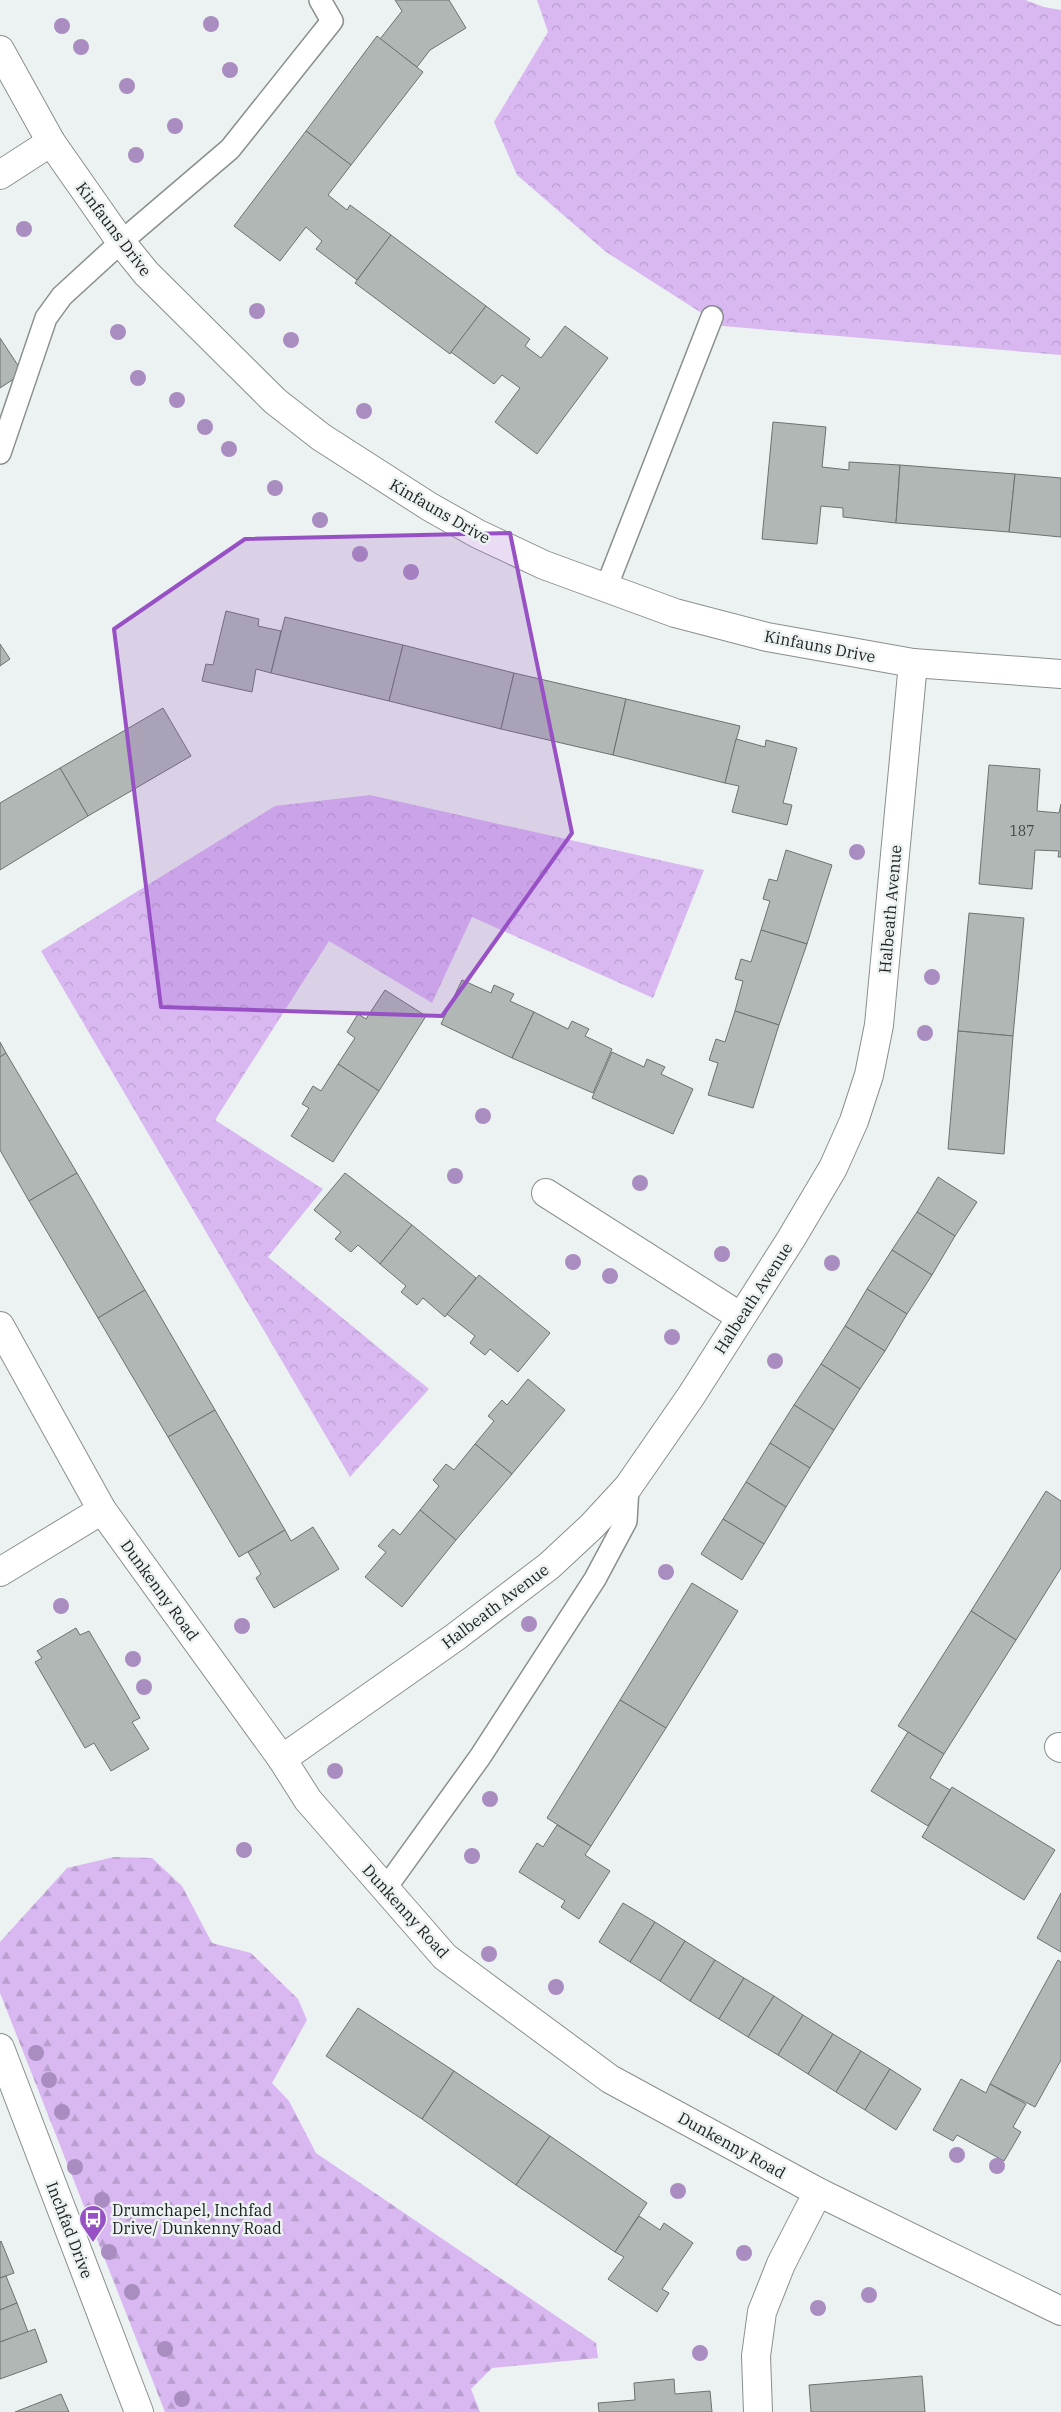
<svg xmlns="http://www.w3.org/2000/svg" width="1061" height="2412" viewBox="0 0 1061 2412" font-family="'IBM Plex Serif',serif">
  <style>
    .forest { fill: url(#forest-firs) }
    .park { fill: url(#park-crowns) }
    .building { fill: #b0b7b5; stroke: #6c7270 }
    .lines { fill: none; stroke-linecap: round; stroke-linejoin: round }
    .service-casing { stroke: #898f8d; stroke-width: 24 }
    .minor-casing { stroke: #898f8d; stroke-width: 30 }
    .tertiary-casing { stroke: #898f8d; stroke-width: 30 }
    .service { stroke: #fff; stroke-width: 21 }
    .minor { stroke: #fff; stroke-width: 28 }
    .tertiary { stroke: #fff; stroke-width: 28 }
    .tree { fill: #a98cc0 }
    .marked { fill: #9751c5; fill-opacity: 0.2; stroke: #9751c5; stroke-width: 4; stroke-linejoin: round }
    .labels { text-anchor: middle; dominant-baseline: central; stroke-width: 5; stroke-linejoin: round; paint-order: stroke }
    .number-label { font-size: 14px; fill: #424645 }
    .street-label { font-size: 16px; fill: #1e2020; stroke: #ecf2f1 }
    .poi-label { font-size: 16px; fill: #1e2020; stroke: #ecf2f1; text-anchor: start }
  </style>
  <defs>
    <pattern id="forest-firs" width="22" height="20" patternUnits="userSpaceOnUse" patternTransform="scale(1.25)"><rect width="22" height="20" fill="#d9b8f2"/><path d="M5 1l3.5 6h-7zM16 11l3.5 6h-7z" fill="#ba9ecf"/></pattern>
    <pattern id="park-crowns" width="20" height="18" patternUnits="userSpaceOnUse" patternTransform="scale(1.25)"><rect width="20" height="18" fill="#d9b8f2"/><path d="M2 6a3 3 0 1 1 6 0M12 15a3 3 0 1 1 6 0" fill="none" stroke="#ba9ecf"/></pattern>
  </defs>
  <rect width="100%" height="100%" fill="#ecf2f1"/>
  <polygon class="forest" points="114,1857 152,1858 182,1886 212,1943 251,1953 298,1999 307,2020 272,2083 289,2101 316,2153 596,2343 598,2358 492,2368 471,2389 480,2412 165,2412 0,1993 0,1942 67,1868"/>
  <g class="park">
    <polygon points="537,0 1025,0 1044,7 1061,10 1061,355 722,326 606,252 517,175 494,122 548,32"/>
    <polygon points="370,795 704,870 653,998 472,917 432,1003 329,941 215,1120 323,1189 268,1257 429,1389 350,1477 41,951 275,806"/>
  </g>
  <g class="building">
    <polygon points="395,0 449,0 466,28 430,50 417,67 380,39 402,11"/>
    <polygon points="377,36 423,72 351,165 306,131"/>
    <polygon points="306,131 351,165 328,195 347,210 350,205 391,235 357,280 316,249 322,241 306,227 280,261 234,226"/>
    <polygon points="391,235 486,306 450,354 355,283"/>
    <polygon points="486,306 530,339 525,346 541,358 565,326 608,358 537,454 495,422 520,388 502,375 494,384 451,352"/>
    <polygon points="0,338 23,373 0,388"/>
    <polygon points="773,422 826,427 822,467 849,470 849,462 900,465 896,523 843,517 843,508 821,506 817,544 762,539"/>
    <polygon points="900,465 1015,474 1009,532 896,523"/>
    <polygon points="1015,474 1061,478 1061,537 1009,532"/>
    <polygon points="226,611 259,619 258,626 281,631 271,673 256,669 252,692 202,681 206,664 213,665"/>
    <polygon points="285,617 403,645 389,701 271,673"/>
    <polygon points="0,644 10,659 0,666"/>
    <polygon points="403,645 514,673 501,729 389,701"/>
    <polygon points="514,673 626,699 613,755 501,729"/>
    <polygon points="626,699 740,726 725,783 613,755"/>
    <polygon points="163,708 191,756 88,816 60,768"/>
    <polygon points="736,739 765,747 766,740 797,748 783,803 792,805 787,825 732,812 739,786 725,783"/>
    <polygon points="989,765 1040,769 1037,811 1059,813 1061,804 1061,857 1058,857 1059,851 1035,850 1032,889 979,884"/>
    <polygon points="60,768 88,816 0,870 0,803"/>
    <polygon points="786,850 832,865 807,944 761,930 770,901 763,899 769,879 777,881"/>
    <polygon points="969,913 1024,918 1013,1036 958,1031"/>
    <polygon points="761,930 807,944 779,1025 735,1011 743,981 735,979 741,959 751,962"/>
    <polygon points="462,980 491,993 494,985 514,994 510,1001 534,1012 512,1058 441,1024"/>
    <polygon points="385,990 426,1016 379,1091 338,1064 355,1038 347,1032 358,1014 366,1019"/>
    <polygon points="735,1011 779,1025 753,1108 708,1095 718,1063 709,1060 716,1039 725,1042"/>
    <polygon points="534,1012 568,1029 572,1021 589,1029 585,1036 612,1049 593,1093 512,1058"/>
    <polygon points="958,1031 1013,1036 1004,1154 948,1149"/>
    <polygon points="0,1042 6,1053 0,1057"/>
    <polygon points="612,1052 644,1067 647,1059 665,1067 661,1074 693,1089 673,1134 592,1098"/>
    <polygon points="6,1053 77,1173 29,1201 0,1150 0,1057"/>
    <polygon points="338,1064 379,1091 333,1162 291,1136 309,1108 302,1104 313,1086 321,1091"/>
    <polygon points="77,1173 145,1290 98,1318 29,1201"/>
    <polygon points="345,1173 412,1225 380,1264 358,1245 351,1252 335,1239 341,1232 314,1210"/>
    <polygon points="938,1177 977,1202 955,1236 917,1212"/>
    <polygon points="917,1212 955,1236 932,1275 892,1250"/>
    <polygon points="412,1225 476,1278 445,1317 423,1298 417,1305 401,1292 406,1286 380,1264"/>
    <polygon points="892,1250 932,1275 907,1314 867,1289"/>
    <polygon points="479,1275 550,1333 518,1372 490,1349 485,1355 470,1343 475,1336 447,1314"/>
    <polygon points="867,1289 907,1314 885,1351 845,1326"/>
    <polygon points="145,1290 215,1410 168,1437 98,1318"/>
    <polygon points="845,1326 885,1351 860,1389 821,1364"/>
    <polygon points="821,1364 860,1389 834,1430 794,1405"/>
    <polygon points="528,1379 565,1410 512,1474 475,1444 494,1421 488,1416 502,1400 507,1405"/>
    <polygon points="794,1405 834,1430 810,1468 770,1443"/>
    <polygon points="215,1410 285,1530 239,1557 168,1437"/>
    <polygon points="770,1443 810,1468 786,1507 746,1482"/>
    <polygon points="475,1444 512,1474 456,1540 420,1510 439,1486 433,1480 446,1464 454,1470"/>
    <polygon points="746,1482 786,1507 764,1544 723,1519"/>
    <polygon points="1046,1491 1061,1501 1061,1568 1016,1640 971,1611"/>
    <polygon points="420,1510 456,1540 402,1607 365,1577 386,1552 378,1546 393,1529 400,1535"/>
    <polygon points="723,1519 764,1544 742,1580 701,1554"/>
    <polygon points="313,1527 339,1569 274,1608 256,1578 261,1574 248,1552 285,1530 291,1541"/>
    <polygon points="692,1583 738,1611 666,1728 620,1700"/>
    <polygon points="971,1611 1016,1640 944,1754 898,1726"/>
    <polygon points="76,1628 80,1635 89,1631 140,1718 132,1722 149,1749 111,1771 94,1743 85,1748 35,1662 42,1658 37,1651"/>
    <polygon points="620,1700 666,1728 591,1846 547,1818"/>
    <polygon points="908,1732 944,1754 930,1778 950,1790 928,1826 871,1791"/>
    <polygon points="952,1787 1055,1850 1024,1900 922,1837"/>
    <polygon points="557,1825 591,1846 585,1855 610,1871 579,1919 561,1907 565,1901 519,1872 537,1843 543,1847"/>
    <polygon points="1061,1893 1061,1952 1037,1938"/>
    <polygon points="623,1903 655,1922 630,1962 599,1942"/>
    <polygon points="655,1922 685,1941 660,1981 630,1962"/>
    <polygon points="685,1941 715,1960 690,2001 660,1981"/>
    <polygon points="715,1960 744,1978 719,2019 690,2001"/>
    <polygon points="1058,1960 1061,1962 1061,2060 1035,2107 990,2084"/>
    <polygon points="744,1978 774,1996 748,2037 719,2019"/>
    <polygon points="774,1996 803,2015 778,2055 748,2037"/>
    <polygon points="358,2008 454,2071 422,2119 326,2056"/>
    <polygon points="803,2015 833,2034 808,2074 778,2055"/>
    <polygon points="833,2034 861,2051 836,2092 808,2074"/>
    <polygon points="861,2051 890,2069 865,2110 836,2092"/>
    <polygon points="890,2069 921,2089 896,2130 865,2110"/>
    <polygon points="454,2071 550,2136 516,2185 422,2119"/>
    <polygon points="961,2079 986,2093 990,2084 1026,2104 1013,2127 1021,2132 1004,2161 957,2135 953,2141 933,2130"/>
    <polygon points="550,2136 647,2203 615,2252 516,2185"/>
    <polygon points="639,2216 660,2230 664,2223 693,2243 662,2289 669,2293 657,2312 608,2279 624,2257 615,2252"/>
    <polygon points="1,2241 14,2273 0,2278 0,2242"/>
    <polygon points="6,2276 17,2303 0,2310 0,2278"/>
    <polygon points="17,2303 28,2332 0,2342 0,2310"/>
    <polygon points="35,2329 47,2362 0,2379 0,2342"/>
    <polygon points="922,2376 925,2412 811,2412 809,2385"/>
    <polygon points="674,2379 675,2394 710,2391 712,2412 599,2412 598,2403 635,2400 634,2383"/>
    <polygon points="61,2394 69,2412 15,2412"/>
  </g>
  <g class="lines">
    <defs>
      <g id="service">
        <polyline points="0,453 46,318 62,296 121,242 230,149 332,21 320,0"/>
        <polyline points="606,588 712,317"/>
        <polyline points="385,1889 480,1757 595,1579 626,1521 628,1487"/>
      </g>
      <g id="minor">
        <polyline points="546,1193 741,1317"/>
        <polyline points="0,1326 102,1510 282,1759 308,1800 445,1957 610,2079 818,2192 1061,2311"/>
        <polyline points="0,1572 102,1510"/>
        <polyline points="1059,1747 1061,1748"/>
        <polyline points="282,1759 454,1638 549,1566 592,1526 628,1487 691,1396 791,1239 833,1168 854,1121 869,1075 879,1025 913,663"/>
        <polyline points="0,2048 139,2412"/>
        <polyline points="758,2412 756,2356 762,2312 781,2264 818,2192"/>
      </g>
      <g id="tertiary">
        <polyline points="0,50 51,142 121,242 146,273 275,401 321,437 430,507 478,534 544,565 675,613 767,637 913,663 1061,674"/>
        <polyline points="0,175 51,142"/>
      </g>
    </defs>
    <use href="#service" class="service-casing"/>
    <use href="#minor" class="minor-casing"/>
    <use href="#tertiary" class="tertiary-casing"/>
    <use href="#service" class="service"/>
    <use href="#minor" class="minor"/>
    <use href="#tertiary" class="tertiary"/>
  </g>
  <g class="tree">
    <circle cx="211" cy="24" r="8"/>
    <circle cx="62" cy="26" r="8"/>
    <circle cx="81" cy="47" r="8"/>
    <circle cx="230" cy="70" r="8"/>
    <circle cx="127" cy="86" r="8"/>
    <circle cx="175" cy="126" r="8"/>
    <circle cx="136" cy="155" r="8"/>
    <circle cx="24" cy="229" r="8"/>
    <circle cx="257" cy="311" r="8"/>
    <circle cx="118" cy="332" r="8"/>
    <circle cx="291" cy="340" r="8"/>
    <circle cx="138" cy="378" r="8"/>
    <circle cx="177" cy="400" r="8"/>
    <circle cx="364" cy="411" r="8"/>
    <circle cx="205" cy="427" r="8"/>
    <circle cx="229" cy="449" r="8"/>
    <circle cx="275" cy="488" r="8"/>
    <circle cx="320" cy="520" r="8"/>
    <circle cx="360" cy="554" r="8"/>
    <circle cx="411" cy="572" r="8"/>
    <circle cx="857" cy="852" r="8"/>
    <circle cx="932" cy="977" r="8"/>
    <circle cx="925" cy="1033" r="8"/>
    <circle cx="483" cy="1116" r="8"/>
    <circle cx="455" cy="1176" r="8"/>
    <circle cx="640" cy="1183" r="8"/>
    <circle cx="722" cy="1254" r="8"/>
    <circle cx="573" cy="1262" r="8"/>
    <circle cx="832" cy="1263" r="8"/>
    <circle cx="610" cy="1276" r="8"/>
    <circle cx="672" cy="1337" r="8"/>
    <circle cx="775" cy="1361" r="8"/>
    <circle cx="666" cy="1572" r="8"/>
    <circle cx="61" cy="1606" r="8"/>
    <circle cx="529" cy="1624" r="8"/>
    <circle cx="242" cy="1626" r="8"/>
    <circle cx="133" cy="1659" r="8"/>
    <circle cx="144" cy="1687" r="8"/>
    <circle cx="335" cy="1771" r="8"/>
    <circle cx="490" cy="1799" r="8"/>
    <circle cx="244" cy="1850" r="8"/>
    <circle cx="472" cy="1856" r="8"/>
    <circle cx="489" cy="1954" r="8"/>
    <circle cx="556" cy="1987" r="8"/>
    <circle cx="36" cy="2053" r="8"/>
    <circle cx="49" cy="2080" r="8"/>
    <circle cx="62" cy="2112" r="8"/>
    <circle cx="957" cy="2155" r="8"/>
    <circle cx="997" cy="2166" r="8"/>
    <circle cx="75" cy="2167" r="8"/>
    <circle cx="678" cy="2191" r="8"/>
    <circle cx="102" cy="2200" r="8"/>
    <circle cx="109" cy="2252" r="8"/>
    <circle cx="744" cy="2253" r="8"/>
    <circle cx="132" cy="2292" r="8"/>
    <circle cx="869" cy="2295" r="8"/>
    <circle cx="818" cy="2308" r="8"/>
    <circle cx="165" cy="2349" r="8"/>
    <circle cx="700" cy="2353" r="8"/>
    <circle cx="182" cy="2399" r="8"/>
  </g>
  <path class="marked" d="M510,533l62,300 -130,183 -281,-9 -47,-378 131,-90z"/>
  <defs>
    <symbol id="bus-pin" viewBox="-11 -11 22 30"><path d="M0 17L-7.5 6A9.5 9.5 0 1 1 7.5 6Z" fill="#9751c5" stroke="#ecf2f1"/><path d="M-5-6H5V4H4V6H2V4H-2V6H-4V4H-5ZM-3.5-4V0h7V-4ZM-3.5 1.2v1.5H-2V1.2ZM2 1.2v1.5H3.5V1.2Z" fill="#fff"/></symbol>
  </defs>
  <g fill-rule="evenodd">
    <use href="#bus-pin" x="77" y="2203" width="32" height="43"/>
  </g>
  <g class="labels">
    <g class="number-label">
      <text x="1022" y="831">187</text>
    </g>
    <g class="street-label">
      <text transform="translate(114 229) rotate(53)">Kinfauns Drive</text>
      <text transform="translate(440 511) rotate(30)">Kinfauns Drive</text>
      <text transform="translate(820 646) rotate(11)">Kinfauns Drive</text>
      <text transform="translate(890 909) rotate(-85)">Halbeath Avenue</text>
      <text transform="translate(753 1298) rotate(-57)">Halbeath Avenue</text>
      <text transform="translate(160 1590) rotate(54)">Dunkenny Road</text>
      <text transform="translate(495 1606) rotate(-37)">Halbeath Avenue</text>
      <text transform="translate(406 1911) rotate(48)">Dunkenny Road</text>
      <text transform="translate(732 2145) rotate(29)">Dunkenny Road</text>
      <text transform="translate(70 2230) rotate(69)">Inchfad Drive</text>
    </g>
    <g class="poi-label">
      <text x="112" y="2210">Drumchapel, Inchfad<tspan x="112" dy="18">Drive/ Dunkenny Road</tspan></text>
    </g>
  </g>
</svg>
